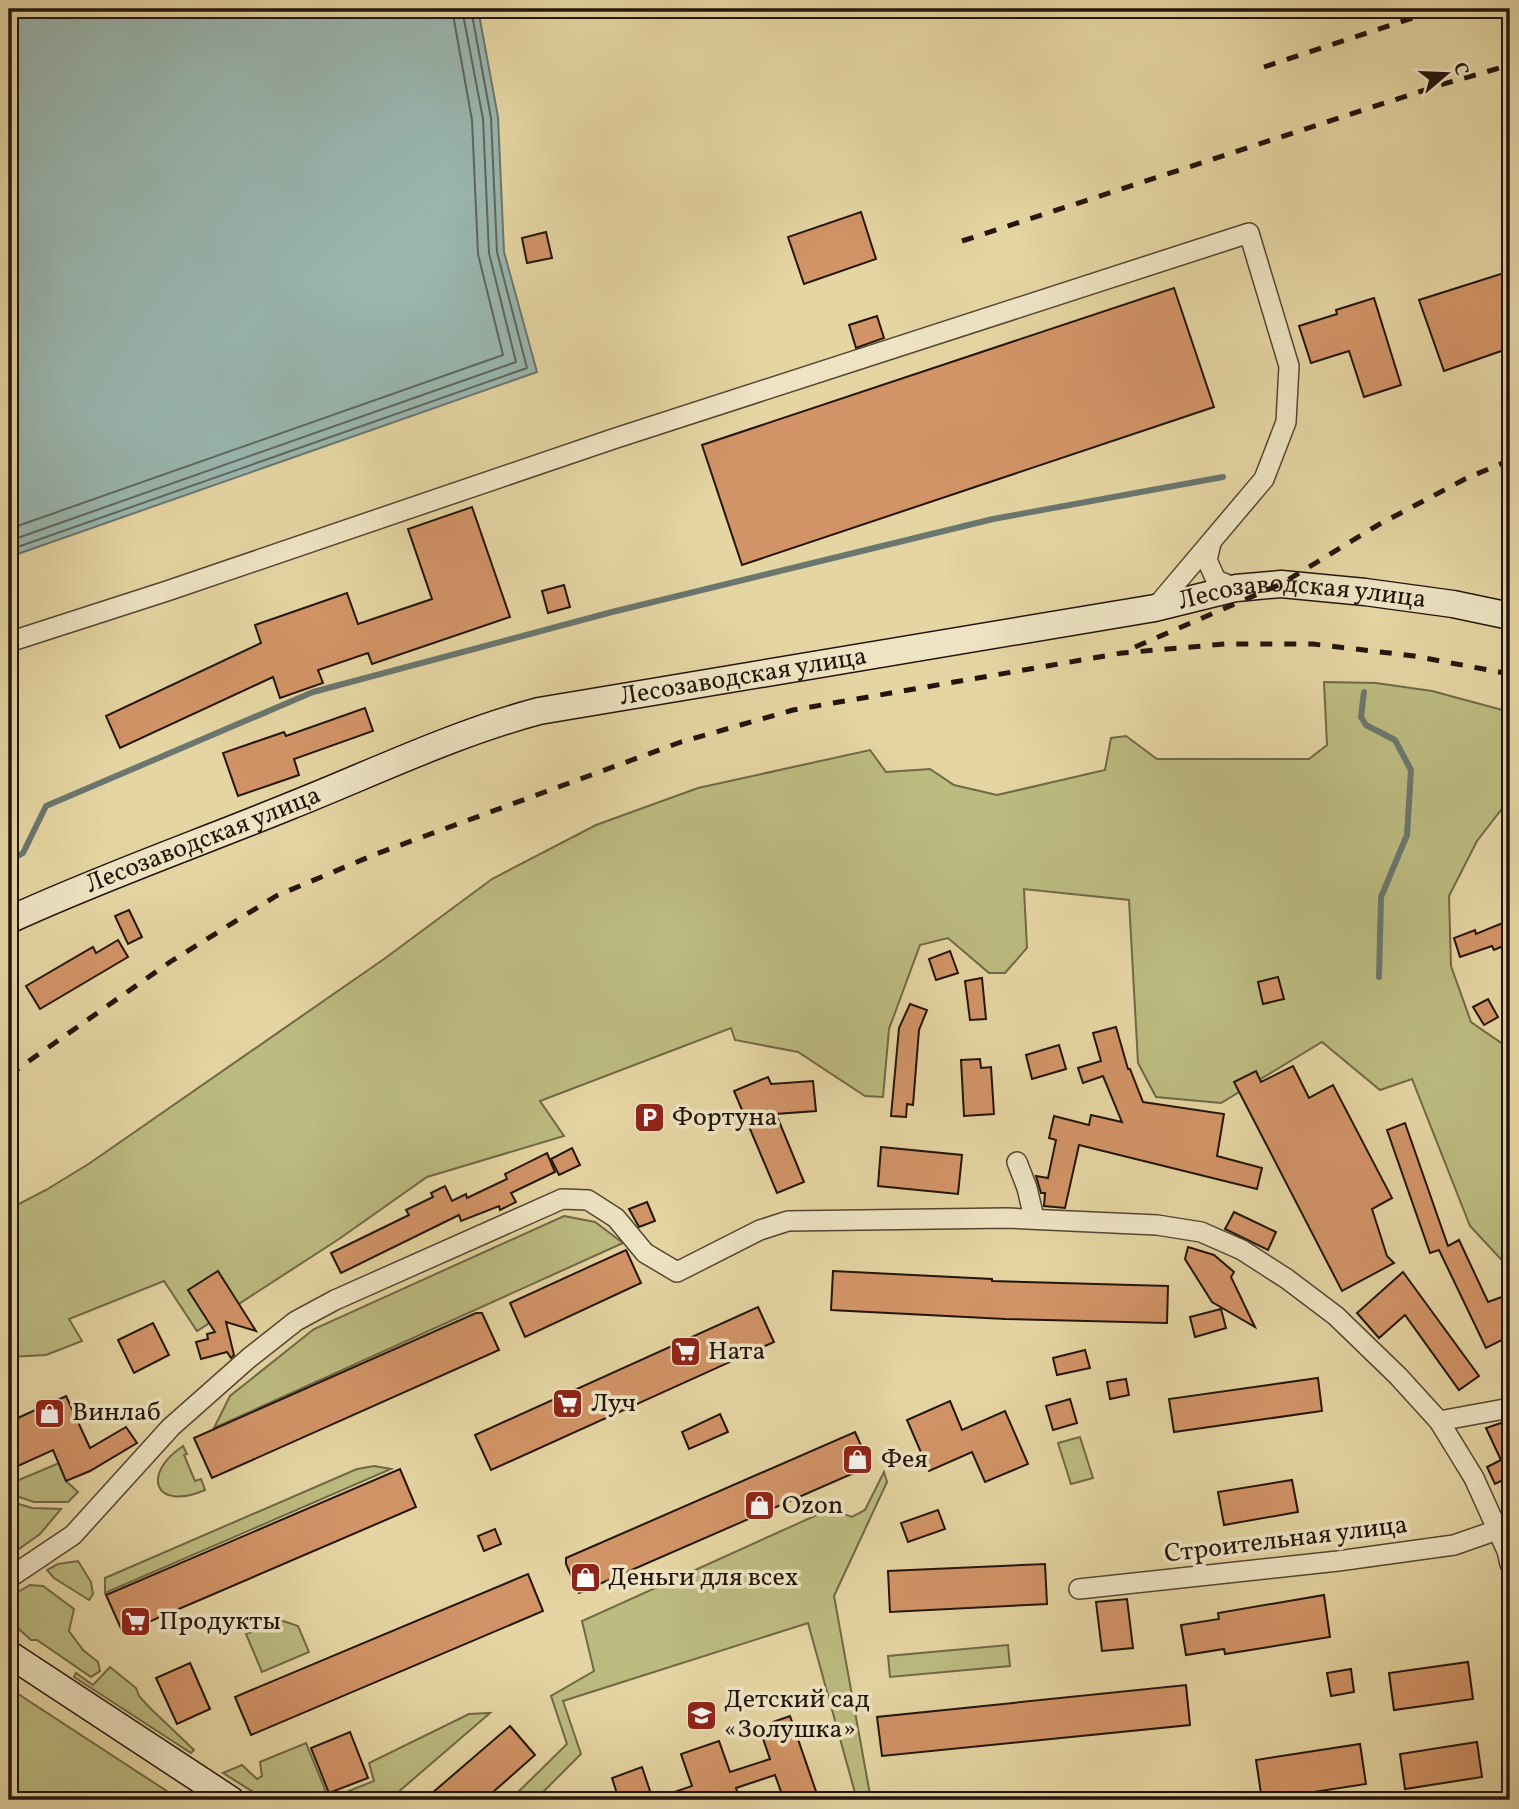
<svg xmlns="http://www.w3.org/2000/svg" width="1519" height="1809" viewBox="0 0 1519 1809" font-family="Vollkorn,serif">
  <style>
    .green { fill: #bcbb80; stroke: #706846; stroke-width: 2 }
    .water { fill: #99b6af; stroke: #6a766e; stroke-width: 2 }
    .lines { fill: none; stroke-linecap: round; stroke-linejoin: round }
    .shore { stroke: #5e665e; stroke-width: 2 }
    .stream { stroke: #6a766e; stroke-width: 6 }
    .building { fill: #d29467; stroke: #23150c; stroke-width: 2 }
    .street-casing { stroke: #544532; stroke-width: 22 }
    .secondary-casing { stroke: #23150c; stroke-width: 29 }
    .street { stroke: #eee4c3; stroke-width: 19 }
    .secondary { stroke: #eee4c3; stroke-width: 26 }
    .rail { stroke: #23150c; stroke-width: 5; stroke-dasharray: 12 12; stroke-linecap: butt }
    .labels { text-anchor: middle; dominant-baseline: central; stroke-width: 7; stroke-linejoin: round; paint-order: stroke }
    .street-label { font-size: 26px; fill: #23150c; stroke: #eee4c3 }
    .poi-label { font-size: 26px; fill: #23150c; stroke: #eee4c3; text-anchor: start }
  </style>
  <rect width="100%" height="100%" fill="#e5d5a2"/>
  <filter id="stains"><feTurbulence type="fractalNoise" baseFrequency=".00286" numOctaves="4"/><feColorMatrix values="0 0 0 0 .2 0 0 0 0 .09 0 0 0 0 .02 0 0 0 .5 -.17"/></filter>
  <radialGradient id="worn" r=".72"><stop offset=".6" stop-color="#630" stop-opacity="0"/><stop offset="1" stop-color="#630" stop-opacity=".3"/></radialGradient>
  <g class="green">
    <polygon points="1324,682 1376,683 1432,691 1510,712 1510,824 1501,810 1477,841 1449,896 1451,966 1471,1022 1510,1049 1510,1269 1470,1226 1412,1079 1380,1090 1322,1042 1221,1103 1156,1097 1138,1063 1129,900 1024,889 1027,948 1005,973 989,973 948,938 920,945 889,1029 883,1097 865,1096 798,1052 735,1040 731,1028 540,1101 564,1136 427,1177 339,1239 197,1331 164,1281 69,1319 82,1341 46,1355 9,1357 9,1209 46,1190 90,1163 384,959 492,879 596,825 698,788 870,750 886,772 930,769 954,785 997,795 1105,770 1111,738 1126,736 1157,759 1309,759 1327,745"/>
    <polygon points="564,1216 595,1222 623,1243 214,1428 230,1396 314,1329"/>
    <polygon points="1080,1437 1093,1478 1071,1484 1058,1443"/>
    <path d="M183,1446l4,8 -3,1 11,26 6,-2 4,11c-51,22 -64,-16 -22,-44z"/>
    <polygon points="59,1463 66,1481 78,1492 68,1502 34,1502 16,1496 13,1489 14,1482"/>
    <polygon points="374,1466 391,1469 105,1593 105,1578 357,1469"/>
    <polygon points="884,1472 887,1482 834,1596 871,1800 857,1800 808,1623 563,1701 581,1754 535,1800 510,1800 567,1744 551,1696 594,1671 582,1621 830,1509 852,1517 865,1510"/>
    <polygon points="12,1502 32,1508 61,1509 40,1534 9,1556 9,1504"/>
    <polygon points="78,1561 91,1582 93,1594 89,1600 54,1578 47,1570 58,1564"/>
    <polygon points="30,1585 43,1586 74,1609 69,1631 83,1650 98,1662 100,1671 91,1677 37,1640 31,1640 9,1620 9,1597"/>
    <polygon points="280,1620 298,1626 309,1652 262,1672 246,1634"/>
    <polygon points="1008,1645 1010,1666 890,1677 888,1656"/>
    <polygon points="110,1667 136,1688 139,1696 149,1707 194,1750 191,1753 74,1677 76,1673 93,1685"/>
    <polygon points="9,1688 179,1799 178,1800 9,1800"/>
    <polygon points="490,1713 389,1800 266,1800 223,1773 242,1765 257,1779 262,1776 260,1762 306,1743 329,1799 374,1781 369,1763 469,1714"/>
  </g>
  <polygon class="water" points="9,9 478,9 498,117 504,252 537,372 9,557"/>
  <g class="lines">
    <g class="shore">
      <polyline points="9,529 503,355 478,254 472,120 452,9"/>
      <polyline points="9,541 516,362 489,253 483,119 462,9"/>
      <polyline points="9,550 527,368 497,252 491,118 471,9"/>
    </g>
    <g class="stream">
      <polyline points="1364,692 1361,717 1366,725 1395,740 1411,770 1407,835 1381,897 1379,977"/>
      <polyline points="9,861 23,853 46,806 313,692 612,612 993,519 1223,477"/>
    </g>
  </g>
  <g class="building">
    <polygon points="861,212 876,259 804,284 788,237"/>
    <polygon points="546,232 552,258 527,263 522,238"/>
    <polygon points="1510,271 1510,348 1444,371 1419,300"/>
    <polygon points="1174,288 1214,407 742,565 702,445"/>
    <polygon points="1374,298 1401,385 1364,397 1349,351 1311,363 1299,326 1337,314 1336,310"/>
    <polygon points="877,316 884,338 856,348 849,325"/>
    <polygon points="472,507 510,617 372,664 368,653 318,670 323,683 280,698 273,677 120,748 106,716 261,643 255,625 347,593 358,624 432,599 408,529"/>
    <polygon points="564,585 570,607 548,613 542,591"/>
    <polygon points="365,708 373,731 294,759 299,775 238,796 223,753 284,732 286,736"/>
    <polygon points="129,910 142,937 128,944 115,916"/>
    <polygon points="1510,920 1510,943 1494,950 1492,946 1460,957 1454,938 1475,930 1476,934"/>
    <polygon points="118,940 128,957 40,1009 26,986 93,947 96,953"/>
    <polygon points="950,951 958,973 936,980 929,959"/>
    <polygon points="1278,977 1284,999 1263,1004 1258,982"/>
    <polygon points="982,978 986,1019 970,1020 965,981"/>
    <polygon points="1488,999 1498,1017 1484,1025 1473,1007"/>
    <polygon points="910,1004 927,1010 919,1030 913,1105 907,1104 906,1117 891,1116 899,1028"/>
    <polygon points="1116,1027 1128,1069 1130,1069 1143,1102 1224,1114 1217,1156 1262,1168 1257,1189 1079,1145 1065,1208 1044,1206 1045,1193 1041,1193 1036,1176 1048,1178 1056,1140 1049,1138 1054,1116 1089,1125 1091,1115 1122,1122 1103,1076 1083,1083 1078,1068 1101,1061 1093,1033"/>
    <polygon points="1059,1045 1066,1069 1032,1079 1026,1055"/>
    <polygon points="980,1059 981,1068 991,1067 994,1114 964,1116 961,1060"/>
    <polygon points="1293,1066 1309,1098 1333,1085 1392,1198 1372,1209 1387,1256 1394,1263 1342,1291 1234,1082 1256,1071 1261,1082"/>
    <polygon points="768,1077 771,1084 813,1081 816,1111 776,1114 804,1182 777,1193 734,1091"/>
    <polygon points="1405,1123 1448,1246 1459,1240 1488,1302 1510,1294 1510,1336 1486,1348 1439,1250 1430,1253 1387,1130"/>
    <polygon points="881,1147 962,1155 958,1194 878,1186"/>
    <polygon points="572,1148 580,1165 559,1175 551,1159"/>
    <polygon points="547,1153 555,1172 511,1193 516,1202 500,1210 499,1206 461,1221 459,1215 341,1273 331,1253 409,1215 406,1210 433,1197 431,1193 445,1186 452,1201 466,1194 467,1198 507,1179 505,1174"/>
    <polygon points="647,1202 655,1221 639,1227 629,1209"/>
    <polygon points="1234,1212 1276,1232 1268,1250 1225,1229"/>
    <polygon points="1188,1247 1214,1255 1234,1272 1231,1277 1255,1327 1212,1302 1185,1259"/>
    <polygon points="626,1250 641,1283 525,1337 510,1303"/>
    <polygon points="218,1271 256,1331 226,1322 234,1355 231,1358 227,1352 201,1359 196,1342 208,1339 207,1334 215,1332 188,1290"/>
    <polygon points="833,1271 992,1279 992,1281 1168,1286 1167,1323 1005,1319 831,1310"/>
    <polygon points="1403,1272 1479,1376 1459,1390 1405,1315 1379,1338 1357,1313"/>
    <polygon points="758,1307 774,1342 491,1470 475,1435"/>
    <polygon points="1221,1309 1226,1328 1195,1337 1190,1317"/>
    <polygon points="476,1313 482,1313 499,1350 212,1478 194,1438"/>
    <polygon points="153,1323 169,1355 134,1373 118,1340"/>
    <polygon points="1085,1350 1090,1368 1057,1375 1053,1358"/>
    <polygon points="1318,1378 1322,1411 1174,1432 1169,1399"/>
    <polygon points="1126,1379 1129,1395 1110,1399 1107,1382"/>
    <polygon points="66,1396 90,1448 126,1427 137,1443 90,1471 66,1481 53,1450 9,1470 9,1422"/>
    <polygon points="1070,1399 1077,1423 1053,1430 1046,1406"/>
    <polygon points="950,1401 962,1430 1005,1411 1028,1464 985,1482 972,1452 929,1471 907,1420"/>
    <polygon points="720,1414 728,1432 689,1449 682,1432"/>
    <polygon points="1510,1420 1510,1480 1509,1477 1495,1484 1487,1467 1501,1460 1486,1428"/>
    <polygon points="855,1432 870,1466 579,1593 566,1564 566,1558"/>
    <polygon points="400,1469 416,1507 123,1633 106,1595"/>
    <polygon points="1292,1480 1298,1512 1224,1525 1218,1492"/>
    <polygon points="938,1510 945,1529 908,1542 901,1523"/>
    <polygon points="495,1529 501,1544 484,1551 478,1536"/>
    <polygon points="1045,1564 1047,1604 890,1612 888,1571"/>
    <polygon points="528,1574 543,1611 251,1735 235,1697"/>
    <polygon points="1324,1595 1330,1637 1225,1654 1224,1649 1186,1655 1181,1625 1219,1619 1218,1613"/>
    <polygon points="1127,1599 1133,1648 1102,1651 1096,1602"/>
    <polygon points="1468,1662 1473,1699 1394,1710 1389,1673"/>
    <polygon points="190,1663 210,1709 177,1724 156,1678"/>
    <polygon points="1351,1669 1354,1692 1331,1696 1327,1673"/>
    <polygon points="1186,1685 1190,1725 882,1756 877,1717"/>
    <polygon points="790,1716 819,1800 784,1800 775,1775 736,1788 740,1800 657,1800 657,1798 692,1786 681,1754 719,1741 730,1772 770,1759 759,1727"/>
    <polygon points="510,1726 535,1755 484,1800 424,1800"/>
    <polygon points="350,1732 368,1778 329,1793 311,1748"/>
    <polygon points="1477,1742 1482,1777 1405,1789 1400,1754"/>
    <polygon points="1360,1744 1366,1784 1262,1800 1256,1760"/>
    <polygon points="642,1767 653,1800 619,1800 612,1778"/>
  </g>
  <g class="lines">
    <defs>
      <g id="street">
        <polyline points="1211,543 1207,560 1216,580 1236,588"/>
        <polyline points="9,642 167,591 613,439 1249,233 1289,366 1286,422 1264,479 1155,608"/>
        <polyline points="1017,1162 1027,1188 1034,1218"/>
        <polyline points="1439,1421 1510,1408"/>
        <polyline points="9,1578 73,1535 171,1427 249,1358 296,1321 335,1300 562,1199 588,1200 616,1218 645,1253 677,1272 760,1230 788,1221 1007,1218 1157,1225 1201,1232 1242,1250 1287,1279 1336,1316 1398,1376 1439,1421 1474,1478 1507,1551 1510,1564"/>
        <polyline points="1079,1589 1338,1561 1454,1545 1497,1530"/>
      </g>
      <g id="secondary">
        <path id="s1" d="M9,920c91,-42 188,-76 281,-114 83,-33 163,-72 249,-95l616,-103 81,-20 45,-4 84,8 88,12 57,12"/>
        <polyline points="9,1654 231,1800"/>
      </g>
    </defs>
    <use href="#street" class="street-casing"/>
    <use href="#secondary" class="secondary-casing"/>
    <use href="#street" class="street"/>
    <use href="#secondary" class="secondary"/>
    <g class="rail">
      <polyline points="1264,67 1440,9"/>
      <polyline points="962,241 1440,85 1510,65"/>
      <polyline points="1135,647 1281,584 1378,525 1465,479 1510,460"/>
      <polyline points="9,1075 170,962 276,896 376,854 681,742 793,710 1122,653 1225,644 1313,644 1414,656 1510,674"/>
    </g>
  </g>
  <defs>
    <symbol id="parking-square" viewBox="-11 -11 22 22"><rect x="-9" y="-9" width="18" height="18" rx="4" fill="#8f2418" stroke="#eee4c3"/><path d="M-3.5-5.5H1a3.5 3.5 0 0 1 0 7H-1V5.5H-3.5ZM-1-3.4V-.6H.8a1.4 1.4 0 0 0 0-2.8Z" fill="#fff"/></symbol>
    <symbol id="supermarket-square" viewBox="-11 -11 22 22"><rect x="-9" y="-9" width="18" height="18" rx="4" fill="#8f2418" stroke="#eee4c3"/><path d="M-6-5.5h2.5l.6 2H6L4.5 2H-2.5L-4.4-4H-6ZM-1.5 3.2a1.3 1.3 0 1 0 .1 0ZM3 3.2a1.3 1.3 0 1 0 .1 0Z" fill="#fff"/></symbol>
    <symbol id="shop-square" viewBox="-11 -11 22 22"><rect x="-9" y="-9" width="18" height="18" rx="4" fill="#8f2418" stroke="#eee4c3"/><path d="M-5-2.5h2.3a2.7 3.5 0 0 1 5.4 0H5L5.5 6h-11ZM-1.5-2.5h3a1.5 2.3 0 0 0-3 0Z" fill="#fff"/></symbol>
    <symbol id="school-square" viewBox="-11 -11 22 22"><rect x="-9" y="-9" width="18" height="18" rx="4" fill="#8f2418" stroke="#eee4c3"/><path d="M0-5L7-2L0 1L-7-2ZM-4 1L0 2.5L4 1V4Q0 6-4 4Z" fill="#fff"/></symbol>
  </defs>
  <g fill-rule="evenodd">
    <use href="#parking-square" x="632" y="1100" width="35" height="35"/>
    <use href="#supermarket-square" x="668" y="1334" width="35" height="35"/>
    <use href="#supermarket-square" x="550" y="1386" width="35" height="35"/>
    <use href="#shop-square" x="32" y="1396" width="35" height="35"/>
    <use href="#shop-square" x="840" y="1442" width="35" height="35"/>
    <use href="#shop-square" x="742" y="1488" width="35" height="35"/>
    <use href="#shop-square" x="568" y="1560" width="35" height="35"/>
    <use href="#supermarket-square" x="118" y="1604" width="35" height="35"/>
    <use href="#school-square" x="684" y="1698" width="35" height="35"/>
  </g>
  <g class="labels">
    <g class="street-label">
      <text stroke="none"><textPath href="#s1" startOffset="1344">Лесозаводская улица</textPath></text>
      <text stroke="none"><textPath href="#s1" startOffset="777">Лесозаводская улица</textPath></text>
      <text stroke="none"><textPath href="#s1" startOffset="210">Лесозаводская улица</textPath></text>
      <text transform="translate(1286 1540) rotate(-7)">Строительная улица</text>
    </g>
    <g class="poi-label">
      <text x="672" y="1118">Фортуна</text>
      <text x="708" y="1352">Ната</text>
      <text x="591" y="1404">Луч</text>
      <text x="72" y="1413">Винлаб</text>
      <text x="881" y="1460">Фея</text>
      <text x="782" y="1506">Ozon</text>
      <text x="608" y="1578">Деньги для всех</text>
      <text x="159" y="1622">Продукты</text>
      <text x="724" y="1700">Детский сад<tspan x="724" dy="30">«Золушка»</tspan></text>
    </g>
  </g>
  <rect width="1519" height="1809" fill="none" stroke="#e5d5a2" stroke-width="35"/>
  <rect x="10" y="10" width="1498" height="1788" fill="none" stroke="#23150c" stroke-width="3.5"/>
  <rect x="18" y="18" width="1484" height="1774" fill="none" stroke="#23150c" stroke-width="2"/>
  <g transform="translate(1446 74) rotate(71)" stroke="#eee4c3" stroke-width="5" paint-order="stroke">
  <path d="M0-5L12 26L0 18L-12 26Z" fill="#23150c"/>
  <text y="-10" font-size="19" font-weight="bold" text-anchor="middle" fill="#23150c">С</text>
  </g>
  <rect width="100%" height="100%" filter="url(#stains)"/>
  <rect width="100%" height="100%" fill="url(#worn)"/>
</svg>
